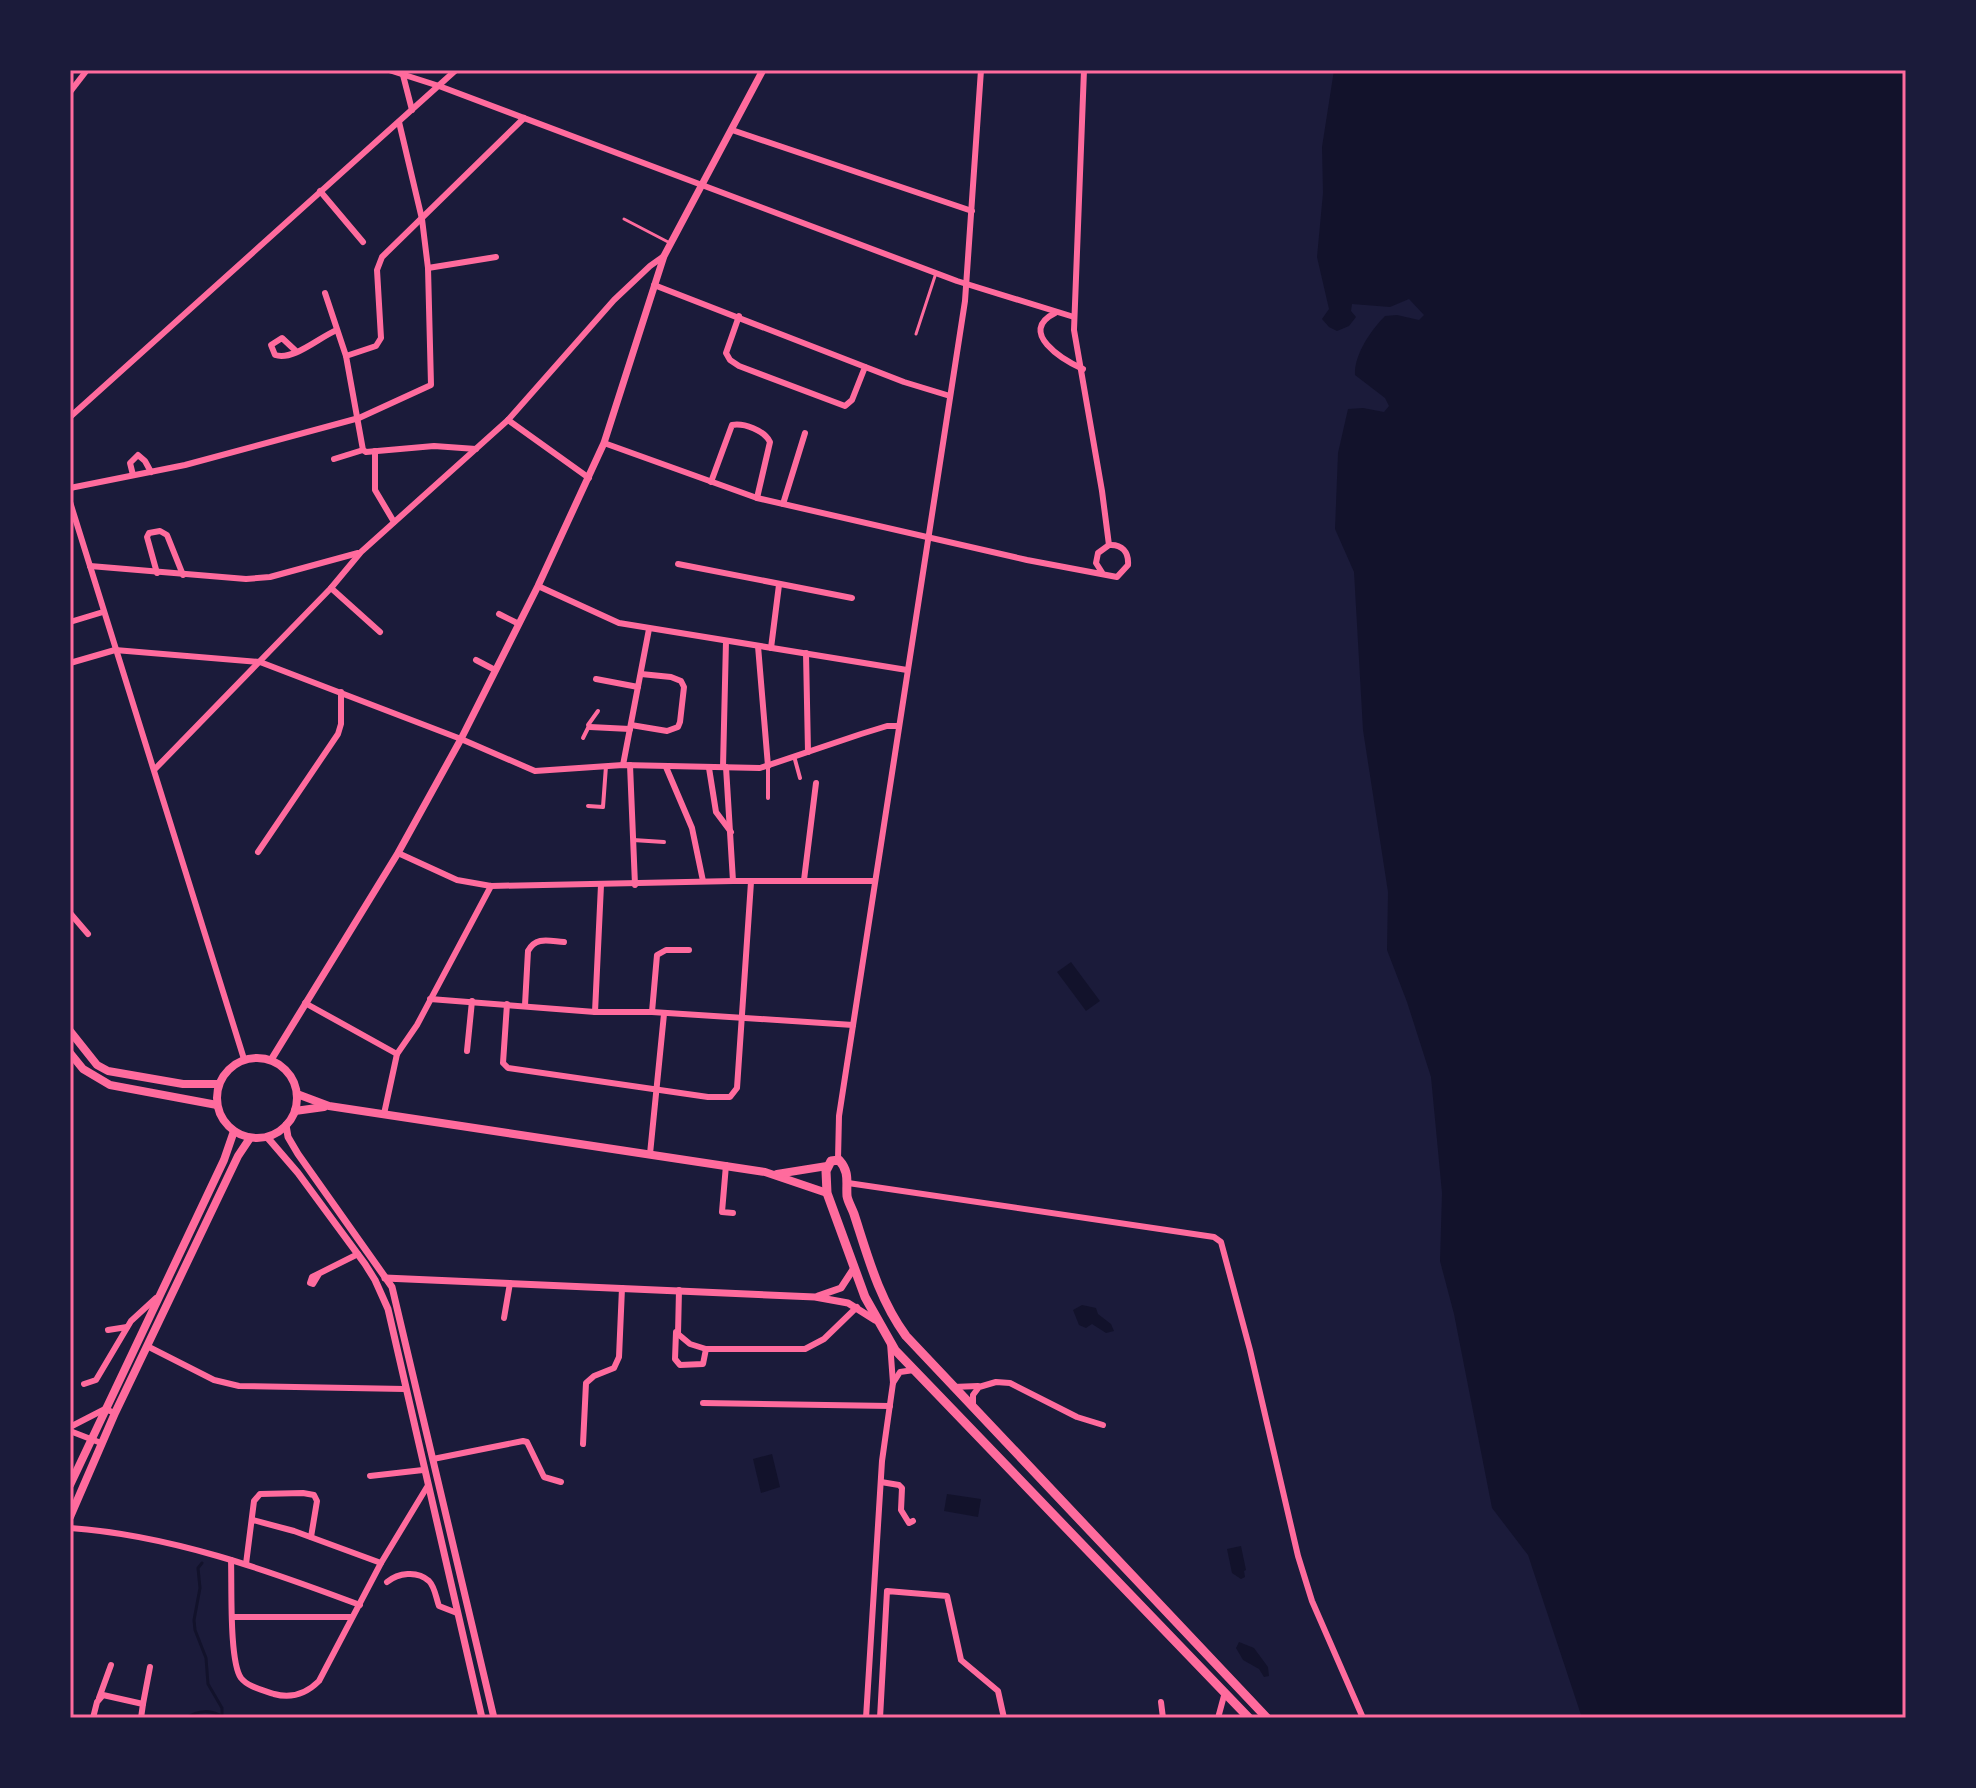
<svg xmlns="http://www.w3.org/2000/svg" width="1976" height="1788" viewBox="0 0 1976 1788" font-family="'Archivo Narrow',sans-serif">
  <style>
    .water { fill: #12122b }
    .lines { fill: none; stroke-linecap: round; stroke-linejoin: round }
    .stream { stroke: #12122b; stroke-width: 3 }
    .service { stroke: #ff6b9d; stroke-width: 3 }
    .pedestrian { stroke: #ff6b9d; stroke-width: 4 }
    .minor { stroke: #ff6b9d; stroke-width: 6 }
    .tertiary { stroke: #ff6b9d; stroke-width: 7 }
    .secondary { stroke: #ff6b9d; stroke-width: 8 }
    .trunk { stroke: #ff6b9d; stroke-width: 9 }
    .neatline { fill: none; stroke: #ff6b9d; stroke-width: 3 }
  </style>
  <rect width="100%" height="100%" fill="#1b1b3a"/>
  <g class="water">
    <path d="M1334,70h572v1648h-324l-54,-163 -36,-47 -38,-194 -14,-53 2,-68 -11,-116 -24,-75 -20,-52 1,-58 -25,-162 -9,-158 -19,-43 3,-76 10,-44 15,-1 21,4 5,-6 -4,-8 -30,-23c-1,-20 16,-45 30,-59l12,-1 22,5 5,-5 -15,-16 -19,8 -38,-3 -1,7 5,6 -7,9 -12,5 -8,-4 -7,-8 7,-10 -12,-52 6,-64 -1,-46z"/>
    <polygon points="1071,962 1100,1001 1086,1011 1057,972"/>
    <polygon points="1082,1305 1096,1308 1098,1314 1111,1324 1114,1331 1106,1333 1092,1324 1086,1328 1079,1325 1073,1310"/>
    <polygon points="772,1454 780,1487 761,1493 753,1459"/>
    <polygon points="947,1494 981,1499 978,1517 944,1511"/>
    <polygon points="1241,1546 1246,1570 1244,1571 1245,1577 1241,1579 1232,1573 1227,1549"/>
    <polygon points="1239,1642 1254,1648 1268,1667 1269,1676 1264,1677 1259,1669 1243,1660 1236,1648"/>
  </g>
  <g class="lines">
    <g class="stream">
      <polyline points="202,1563 198,1568 200,1588 194,1620 195,1630 206,1658 208,1684 222,1708 222,1716"/>
      <path d="M186,1718c12,-8 26,-9 38,0"/>
    </g>
    <g class="service">
      <polyline points="624,219 670,243"/>
      <polyline points="916,334 936,273"/>
    </g>
    <g class="pedestrian">
      <polyline points="590,727 588,725 598,711"/>
      <polyline points="583,738 589,726"/>
      <polyline points="794,756 800,778"/>
      <polyline points="768,766 768,798"/>
      <polyline points="588,806 603,807 606,766"/>
      <polyline points="633,840 664,842"/>
    </g>
    <g class="minor">
      <polyline points="389,70 439,86 957,281 1074,317"/>
      <polyline points="1084,70 1074,330 1102,491 1109,545"/>
      <polyline points="403,75 412,110"/>
      <polyline points="70,92 87,70"/>
      <polyline points="732,130 972,211"/>
      <polyline points="320,191 363,242"/>
      <polyline points="428,268 496,257"/>
      <polyline points="654,285 904,382 950,396"/>
      <polyline points="325,293 346,356 363,450 366,452 434,446 476,449"/>
      <path d="M1055,313c-38,19 8,47 28,56"/>
      <polyline points="739,316 726,353 730,360 739,366 845,406 852,400 865,367"/>
      <path d="M297,352l-15,-14 -11,7 4,10c19,6 44,-18 62,-25"/>
      <polyline points="346,356 376,346 381,338 377,270 382,257 524,118"/>
      <polyline points="70,417 456,70"/>
      <polyline points="508,420 589,478"/>
      <path d="M604,443l153,55 270,62 90,17 11,-12c1,-13 -6,-21 -19,-20l-11,8 -2,10 7,11"/>
      <polyline points="375,451 375,490 394,522"/>
      <polyline points="334,459 363,450"/>
      <polyline points="133,475 130,463 138,455 145,461 151,472"/>
      <path d="M711,482l21,-57c12,-2 32,5 38,17l-13,56"/>
      <polyline points="70,488 185,465 359,418 431,385 428,268 422,219 399,122"/>
      <polyline points="70,502 244,1059"/>
      <polyline points="783,504 805,433"/>
      <polyline points="678,564 852,598"/>
      <polyline points="90,566 246,579 270,577 358,553"/>
      <polyline points="157,573 147,537 149,533 160,531 167,535 183,575"/>
      <polyline points="538,586 619,623 907,670"/>
      <polyline points="331,588 380,632"/>
      <polyline points="499,614 519,624"/>
      <polyline points="70,622 103,612"/>
      <polyline points="758,646 768,766"/>
      <polyline points="771,648 779,585"/>
      <polyline points="806,653 808,752"/>
      <polyline points="476,660 495,670"/>
      <polyline points="70,663 115,650 260,662 461,739 535,771 623,765 760,768 861,734 887,726 898,726"/>
      <polyline points="596,679 638,687"/>
      <polyline points="631,725 667,731 678,727 680,722 684,687 681,681 671,677 641,674"/>
      <polyline points="590,727 630,729"/>
      <polyline points="623,765 649,629"/>
      <polyline points="630,765 635,885"/>
      <polyline points="666,767 692,828 703,881"/>
      <polyline points="723,767 726,641"/>
      <polyline points="726,767 733,881"/>
      <polyline points="709,768 716,812 731,832"/>
      <polyline points="155,769 331,588 361,552 508,420 614,300 650,266 664,256"/>
      <polyline points="258,852 338,734 341,724 341,692"/>
      <polyline points="398,853 457,880 491,886 733,881 874,881"/>
      <polyline points="804,880 816,783"/>
      <polyline points="70,913 88,934"/>
      <polyline points="430,999 595,1012 652,1012 853,1025"/>
      <polyline points="305,1003 397,1054"/>
      <polyline points="507,1004 503,1063 508,1068 708,1097 730,1097 737,1088 751,882"/>
      <path d="M525,1005l3,-54c8,-15 21,-10 36,-9"/>
      <polyline points="595,1012 601,885"/>
      <polyline points="652,1012 657,955 666,950 689,950"/>
      <polyline points="467,1051 472,1001"/>
      <polyline points="384,1114 397,1054 417,1025 491,886"/>
      <polyline points="650,1154 664,1014"/>
      <polyline points="838,1159 839,1116 965,301 981,70"/>
      <polyline points="726,1165 722,1212 733,1213"/>
      <polyline points="848,1183 1214,1237 1221,1242 1250,1350 1298,1556 1312,1601 1363,1718"/>
      <polyline points="319,1274 313,1284 310,1283 312,1277 358,1254"/>
      <polyline points="679,1290 678,1334 690,1344 706,1349 805,1349 824,1339 857,1307"/>
      <polyline points="504,1318 510,1283"/>
      <polyline points="108,1330 127,1327"/>
      <polyline points="676,1332 675,1359 680,1365 703,1364 706,1349"/>
      <polyline points="147,1346 214,1380 239,1386 405,1389"/>
      <polyline points="893,1383 900,1372 914,1370"/>
      <polyline points="84,1384 96,1380 131,1321 156,1298"/>
      <polyline points="953,1387 978,1386"/>
      <polyline points="703,1403 890,1406"/>
      <polyline points="973,1404 973,1395 979,1387 996,1382 1010,1383 1077,1417 1103,1425"/>
      <polyline points="70,1427 105,1409 115,1413"/>
      <polyline points="70,1431 101,1443"/>
      <polyline points="583,1444 586,1383 594,1376 614,1368 619,1357 622,1288"/>
      <polyline points="433,1459 523,1441 527,1442 544,1477 561,1482"/>
      <polyline points="370,1476 423,1470"/>
      <polyline points="881,1482 899,1485 902,1488 901,1510 909,1523 913,1521"/>
      <polyline points="253,1520 294,1531 381,1563"/>
      <path d="M70,1528c100,7 197,42 290,77"/>
      <path d="M231,1560c1,25 -2,101 10,118 7,9 22,12 33,16 18,5 32,0 45,-13l62,-118 46,-76"/>
      <polyline points="246,1564 254,1501 260,1494 303,1493 314,1495 317,1501 311,1537"/>
      <path d="M387,1582c11,-9 30,-12 42,-1 6,6 7,17 10,25l18,7"/>
      <polyline points="233,1617 352,1617"/>
      <polyline points="99,1698 111,1665"/>
      <polyline points="1161,1702 1163,1718"/>
      <polyline points="143,1704 150,1667"/>
      <polyline points="93,1718 97,1702 103,1695 143,1704 141,1718"/>
      <polyline points="866,1718 882,1461 893,1383 890,1343"/>
      <polyline points="880,1718 887,1591 947,1596 961,1660 998,1691 1004,1718"/>
      <polyline points="1218,1718 1225,1692"/>
    </g>
    <g class="tertiary">
      <polyline points="271,1060 398,853 461,739 538,586 604,443 664,256 763,70"/>
      <polyline points="286,1125 288,1137 298,1154 392,1287 494,1718"/>
      <polyline points="267,1137 298,1173 365,1264 375,1280 388,1309 482,1718"/>
      <polyline points="385,1278 815,1297 848,1303 875,1320"/>
      <polyline points="818,1296 841,1288 854,1268"/>
    </g>
    <g class="secondary">
      <polyline points="70,1031 97,1065 108,1071 183,1084 218,1084"/>
      <polyline points="70,1053 83,1069 110,1085 217,1105"/>
      <circle cx="257" cy="1098" r="40"/>
      <polyline points="297,1094 329,1106 765,1172 827,1193"/>
      <polyline points="295,1111 324,1107"/>
      <polyline points="777,1174 827,1166"/>
      <polyline points="70,1485 224,1160 234,1131"/>
      <polyline points="70,1517 115,1413 238,1156 250,1138"/>
    </g>
    <path class="trunk" d="M1249,1718l-354,-368 -30,-53 -38,-104 -1,-22 5,-10 8,-1c11,12 7,22 8,36 1,6 5,12 7,18 14,43 25,85 52,122l361,382"/>
  </g>
  <rect width="1976" height="1788" fill="none" stroke="#1b1b3a" stroke-width="144"/>
  <rect x="72" y="72" width="1832" height="1644" class="neatline"/>
</svg>
